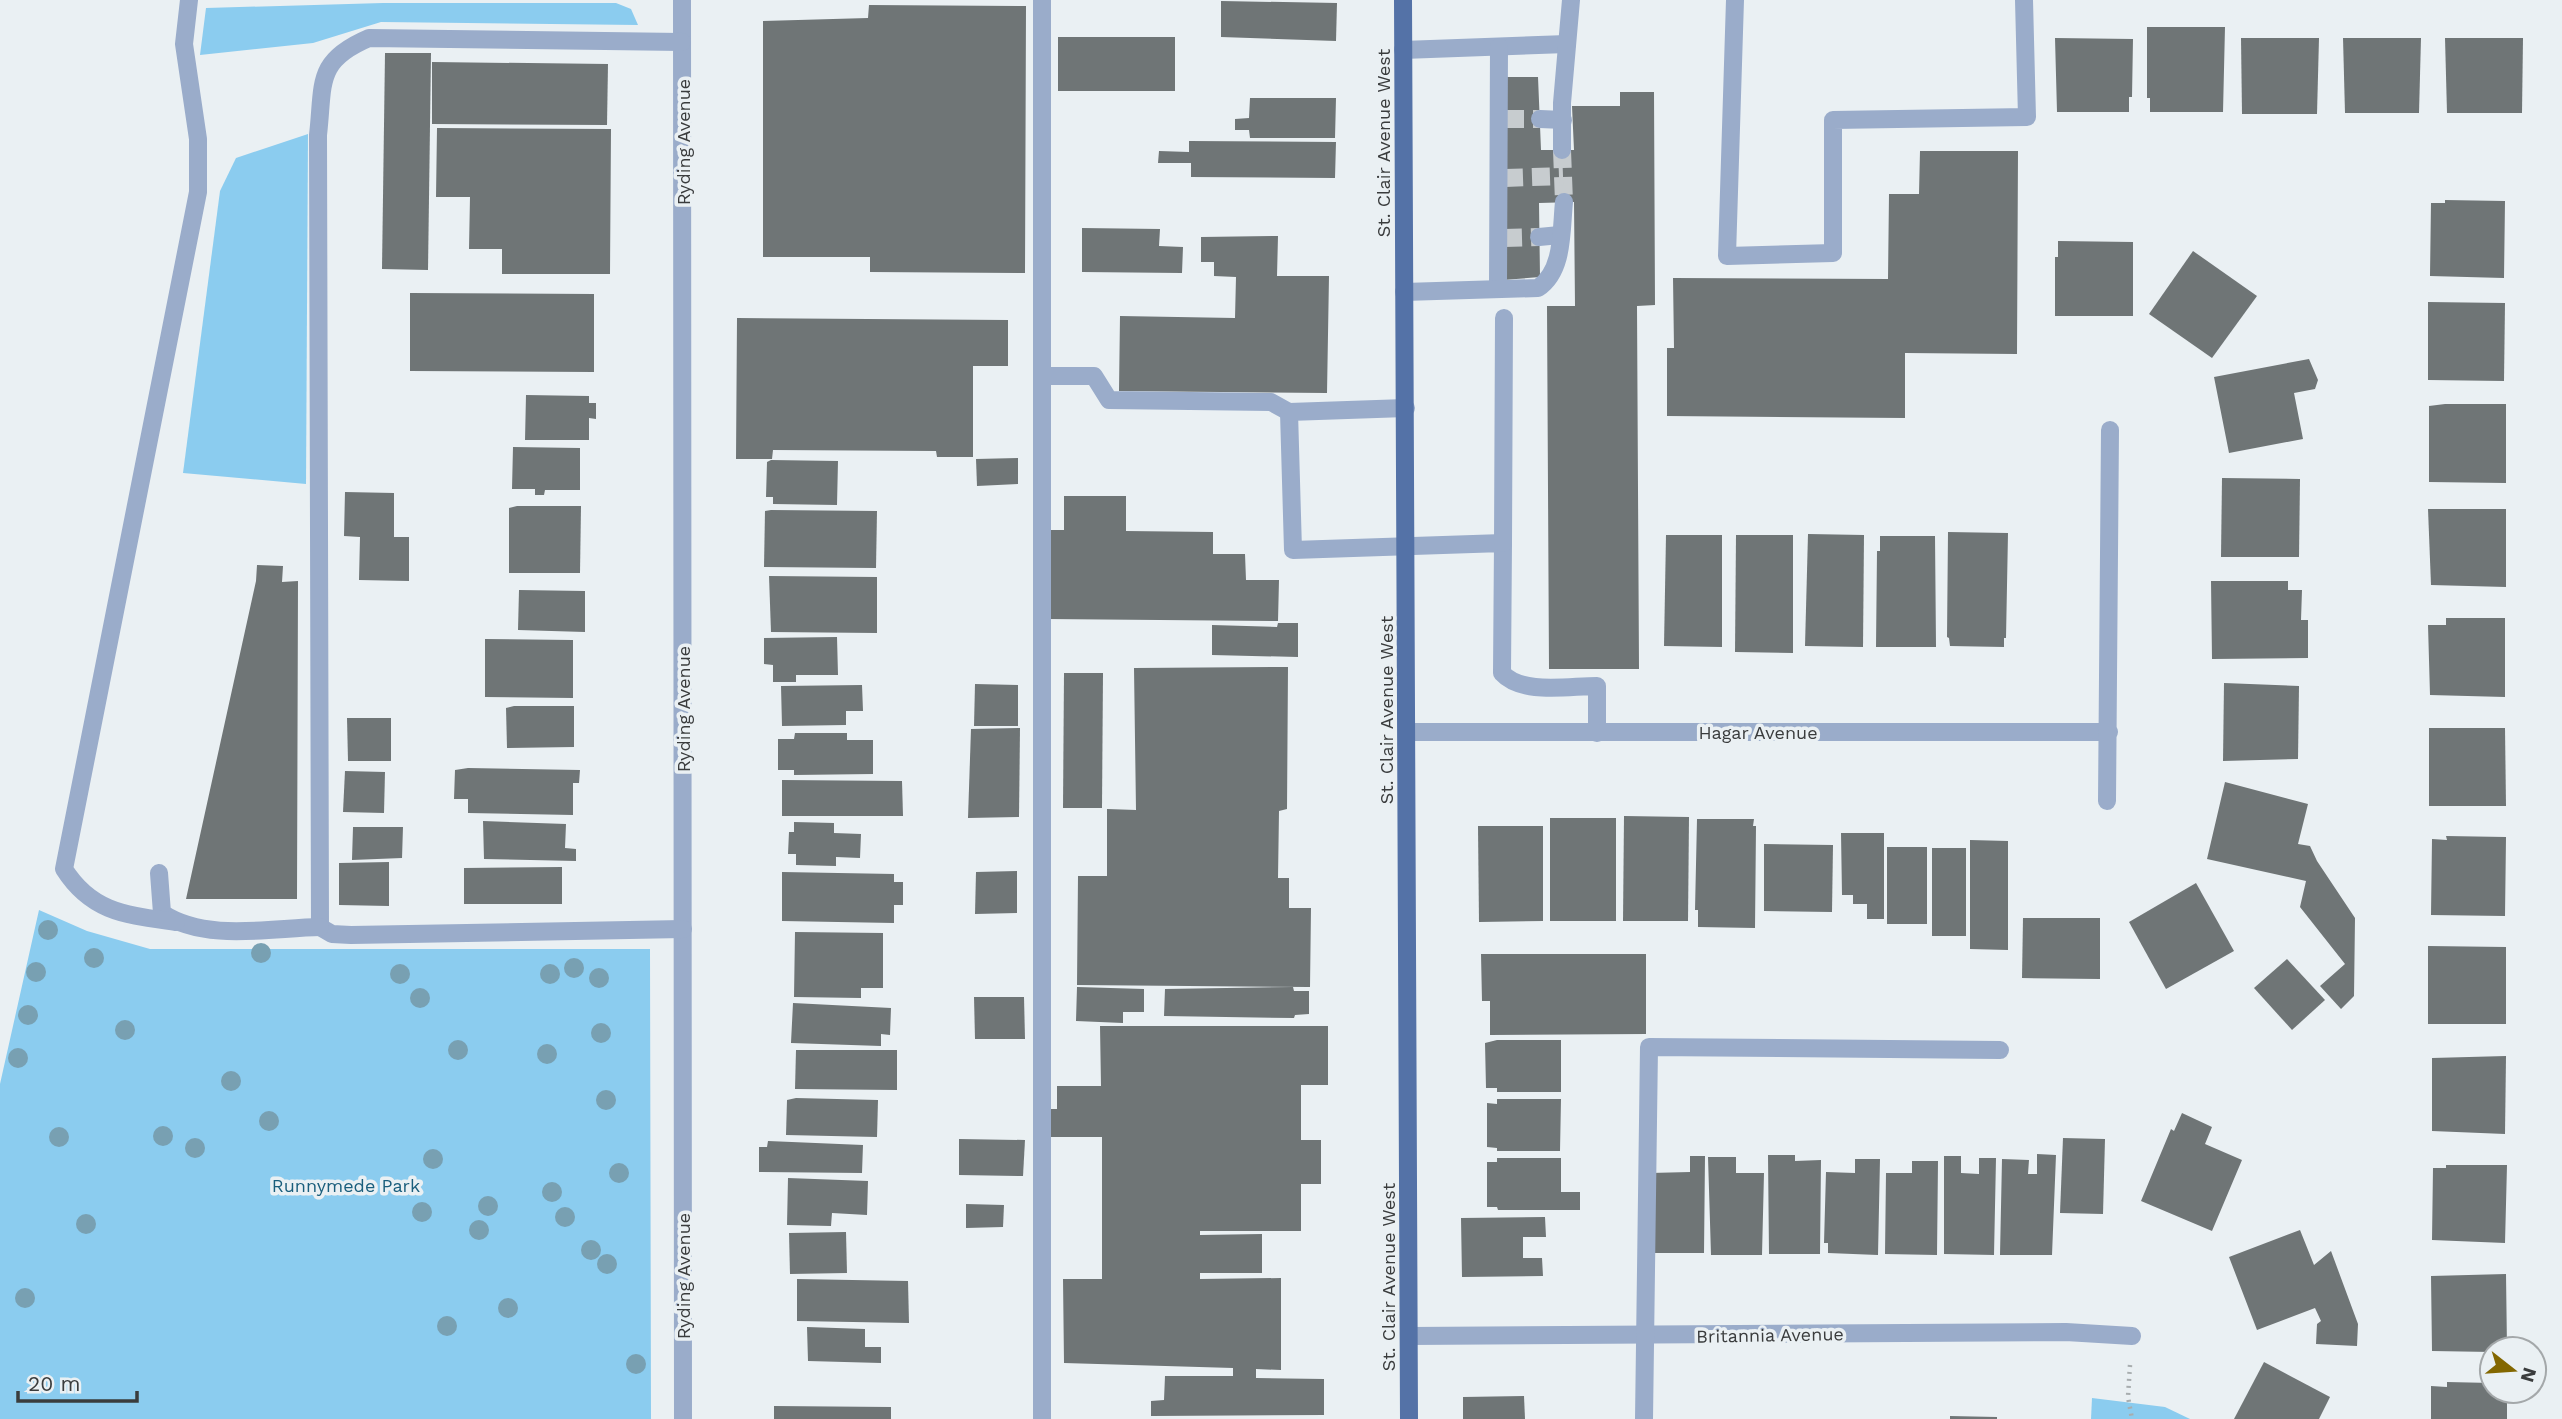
<svg xmlns="http://www.w3.org/2000/svg" width="2562" height="1419" viewBox="0 0 2562 1419" font-family="'Work Sans',sans-serif">
  <style>
    .green { fill: #8bccef }
    .building { fill: #6f7576 }
    .lines { fill: none; stroke-linecap: round; stroke-linejoin: round }
    .minor-tunnel { stroke: #c7cccf; stroke-width: 18; stroke-dasharray: 18 9; stroke-linecap: butt }
    .path { stroke: #a8adaf; stroke-width: 4.5; stroke-dasharray: 2 5; stroke-linecap: butt }
    .minor { stroke: #9aacca; stroke-width: 18 }
    .major { stroke: #5472a7; stroke-width: 18 }
    .tree { fill: #78a0b2 }
    .labels { text-anchor: middle; dominant-baseline: central; stroke-width: 7; stroke-linejoin: round; paint-order: stroke }
    .street-label { font-size: 18px; fill: #3a3c3d; stroke: #eaf0f3 }
    .park-label { font-size: 18px; fill: #1a5e7c; stroke: #eaf0f3 }
  </style>
  <rect width="100%" height="100%" fill="#eaf0f3"/>
  <g class="green">
    <polygon points="383,3 616,3 631,9 638,25 381,22 313,43 200,55 206,8"/>
    <polygon points="308,134 306,484 183,473 220,191 236,158"/>
    <polygon points="39,910 87,931 150,949 650,949 651,1419 0,1419 0,1084"/>
    <polygon points="2092,1398 2165,1407 2190,1419 2091,1419"/>
  </g>
  <g class="building">
    <polygon points="1221,1 1337,3 1336,41 1221,37"/>
    <polygon points="869,5 1026,6 1025,273 870,272 870,257 763,257 763,21 868,18"/>
    <polygon points="2147,27 2225,27 2223,112 2150,112 2150,98 2147,98"/>
    <rect x="1058" y="37" width="117" height="54"/>
    <polygon points="2055,38 2133,39 2132,97 2129,97 2129,112 2057,112"/>
    <polygon points="2241,38 2319,38 2317,114 2242,114"/>
    <polygon points="2343,38 2421,38 2419,113 2345,113"/>
    <polygon points="2445,38 2523,38 2522,113 2447,113"/>
    <polygon points="385,53 431,53 428,270 382,269"/>
    <polygon points="432,62 608,64 607,125 432,124"/>
    <polygon points="1507,77 1538,77 1541,150 1574,150 1572,106 1620,106 1620,92 1654,92 1655,305 1637,306 1639,669 1549,669 1547,306 1575,306 1574,202 1539,203 1540,277 1503,280"/>
    <polygon points="1250,98 1336,98 1335,138 1250,138 1249,130 1235,130 1235,119 1249,118"/>
    <polygon points="437,128 611,129 610,274 502,274 502,249 469,249 470,197 436,197"/>
    <polygon points="1189,141 1336,142 1335,178 1191,177 1191,163 1158,163 1159,151 1189,152"/>
    <polygon points="1920,151 2018,151 2017,354 1905,353 1905,418 1667,416 1667,348 1674,348 1673,278 1888,279 1889,194 1919,194"/>
    <polygon points="2445,200 2505,201 2504,278 2430,276 2431,203 2445,203"/>
    <polygon points="1082,228 1160,229 1159,246 1183,247 1182,273 1082,272"/>
    <polygon points="1278,236 1277,276 1329,276 1327,393 1119,391 1120,316 1235,318 1236,277 1214,276 1214,262 1201,262 1201,237"/>
    <polygon points="2058,241 2133,242 2133,316 2055,316 2055,257 2058,257"/>
    <polygon points="2193,251 2257,296 2212,358 2149,314"/>
    <polygon points="410,293 594,294 594,372 410,371"/>
    <polygon points="2428,302 2505,303 2504,381 2428,380"/>
    <polygon points="737,318 1008,320 1008,366 973,366 973,457 937,457 936,451 773,450 772,459 736,459"/>
    <polygon points="2309,359 2318,380 2315,389 2294,393 2303,439 2229,453 2214,377"/>
    <polygon points="526,395 589,396 589,403 596,403 596,419 589,418 589,440 525,440"/>
    <polygon points="2445,404 2506,404 2506,483 2429,482 2429,406"/>
    <polygon points="513,447 580,448 580,490 545,490 544,495 535,495 535,489 512,489"/>
    <polygon points="1018,458 1018,484 977,486 976,459"/>
    <polygon points="771,460 838,461 837,505 773,504 773,497 766,497 767,462"/>
    <polygon points="2222,478 2300,479 2299,557 2221,557"/>
    <polygon points="345,492 394,493 394,537 409,537 409,581 359,580 360,537 344,536"/>
    <polygon points="1064,496 1126,496 1126,531 1213,532 1213,554 1245,554 1246,580 1279,580 1278,621 1047,619 1048,530 1064,530"/>
    <polygon points="517,506 581,506 580,573 509,573 509,508"/>
    <polygon points="2428,509 2506,509 2506,587 2431,585"/>
    <polygon points="771,510 877,511 876,568 764,567 765,511"/>
    <polygon points="1948,532 2008,533 2006,638 2004,638 2004,647 1950,646 1949,638 1947,637"/>
    <polygon points="1808,534 1864,535 1863,647 1805,646"/>
    <polygon points="1666,535 1722,535 1722,647 1664,646"/>
    <polygon points="1736,535 1793,535 1793,653 1735,652"/>
    <polygon points="1880,536 1935,536 1936,647 1876,647 1877,551 1880,551"/>
    <polygon points="257,565 283,566 282,582 298,581 297,899 186,899 256,581"/>
    <polygon points="769,576 877,577 877,633 771,632"/>
    <polygon points="2211,581 2288,581 2288,590 2302,590 2301,620 2308,620 2308,658 2212,659"/>
    <polygon points="519,590 585,591 585,632 518,630"/>
    <polygon points="2446,618 2505,618 2505,697 2430,695 2428,625 2446,625"/>
    <polygon points="1278,623 1298,623 1298,657 1212,655 1212,625 1277,627"/>
    <polygon points="837,637 838,675 796,675 796,682 773,682 773,665 764,664 764,638"/>
    <polygon points="485,639 573,640 573,698 485,697"/>
    <polygon points="1288,667 1287,809 1279,811 1278,878 1289,878 1289,908 1311,908 1310,987 1077,985 1078,876 1107,876 1107,809 1136,810 1134,668"/>
    <polygon points="1064,673 1103,673 1102,808 1063,808"/>
    <polygon points="2224,683 2299,686 2298,759 2223,761"/>
    <polygon points="975,684 1018,685 1018,726 974,726"/>
    <polygon points="862,685 863,711 846,711 846,725 782,726 781,686"/>
    <polygon points="514,706 574,706 574,747 507,748 506,708"/>
    <polygon points="347,718 391,718 391,761 348,761"/>
    <polygon points="1020,728 1019,817 968,818 971,729"/>
    <polygon points="2429,728 2505,728 2506,806 2429,806"/>
    <polygon points="795,733 847,733 847,740 873,740 873,774 794,775 794,770 778,770 778,739 794,739"/>
    <polygon points="468,768 580,770 579,783 573,783 573,815 468,813 468,799 454,799 455,770"/>
    <polygon points="345,771 385,772 384,813 343,812"/>
    <polygon points="782,780 902,781 903,816 782,816"/>
    <polygon points="2225,782 2308,804 2298,844 2310,846 2317,861 2355,918 2354,996 2341,1009 2320,986 2345,964 2300,907 2306,881 2207,859"/>
    <polygon points="1624,816 1689,817 1688,921 1623,921"/>
    <rect x="1550" y="818" width="66" height="103"/>
    <polygon points="1697,819 1754,819 1753,826 1756,826 1755,928 1698,927 1698,910 1695,910"/>
    <polygon points="483,821 566,824 565,848 576,849 576,861 484,859"/>
    <polygon points="794,822 834,823 834,833 861,834 860,858 836,857 836,866 796,865 796,854 788,854 789,832 794,832"/>
    <polygon points="1478,826 1543,826 1543,921 1479,922"/>
    <polygon points="353,827 403,827 402,858 352,860"/>
    <polygon points="1841,833 1884,833 1884,919 1867,919 1867,904 1853,904 1853,895 1842,895"/>
    <polygon points="2446,836 2506,837 2505,916 2431,915 2432,839 2447,840"/>
    <polygon points="1970,840 2008,841 2008,950 1970,949"/>
    <polygon points="1764,844 1833,845 1832,912 1764,911"/>
    <rect x="1887" y="847" width="40" height="77"/>
    <rect x="1932" y="848" width="34" height="88"/>
    <polygon points="389,862 389,906 339,905 339,863"/>
    <polygon points="562,867 562,904 464,904 464,868"/>
    <polygon points="1017,871 1017,913 975,914 976,872"/>
    <polygon points="782,872 894,874 894,882 903,882 903,905 894,905 894,923 782,921"/>
    <polygon points="2196,883 2234,951 2166,989 2129,922"/>
    <polygon points="2023,918 2100,918 2100,979 2022,978"/>
    <polygon points="795,932 883,933 883,988 861,988 861,998 794,997"/>
    <polygon points="2428,946 2506,947 2506,1024 2428,1024"/>
    <polygon points="1481,954 1646,954 1646,1034 1490,1035 1490,1001 1482,1001"/>
    <polygon points="2287,959 2325,1000 2292,1030 2254,988"/>
    <polygon points="1077,987 1144,989 1144,1012 1123,1012 1123,1023 1076,1021"/>
    <polygon points="1293,987 1294,991 1309,991 1309,1014 1295,1015 1294,1018 1164,1016 1165,989"/>
    <polygon points="974,997 1024,997 1025,1039 975,1039"/>
    <polygon points="793,1003 891,1008 890,1035 881,1034 881,1046 791,1043"/>
    <polygon points="1100,1026 1328,1026 1328,1085 1301,1085 1301,1140 1321,1140 1321,1184 1301,1184 1301,1231 1200,1231 1200,1235 1262,1234 1262,1273 1200,1273 1200,1279 1281,1278 1281,1370 1256,1369 1256,1378 1324,1379 1324,1415 1151,1416 1151,1401 1164,1400 1165,1376 1233,1376 1233,1368 1064,1363 1063,1279 1102,1279 1102,1137 1049,1137 1049,1109 1057,1109 1057,1086 1101,1086"/>
    <polygon points="1497,1040 1561,1040 1561,1092 1497,1092 1497,1088 1486,1088 1485,1043"/>
    <polygon points="796,1050 897,1050 897,1090 795,1089"/>
    <polygon points="2506,1056 2505,1134 2432,1131 2432,1058"/>
    <polygon points="796,1098 878,1100 877,1137 786,1135 787,1100"/>
    <polygon points="1497,1099 1561,1099 1560,1151 1497,1151 1497,1148 1487,1147 1487,1103 1497,1104"/>
    <polygon points="2182,1113 2212,1127 2205,1144 2242,1160 2212,1231 2141,1201 2171,1129 2174,1131"/>
    <polygon points="2063,1138 2105,1139 2103,1214 2060,1213"/>
    <polygon points="959,1139 1025,1140 1023,1176 959,1175"/>
    <polygon points="768,1141 863,1145 862,1173 759,1172 759,1147 767,1147"/>
    <polygon points="2037,1154 2056,1155 2052,1255 2000,1255 2002,1159 2029,1160 2028,1174 2037,1174"/>
    <polygon points="1768,1155 1795,1155 1795,1161 1821,1160 1820,1254 1769,1254"/>
    <polygon points="1690,1156 1705,1156 1704,1253 1653,1253 1650,1173 1690,1172"/>
    <polygon points="1944,1156 1961,1156 1961,1173 1979,1174 1979,1158 1996,1158 1994,1255 1944,1254"/>
    <polygon points="1708,1157 1736,1157 1736,1173 1764,1173 1762,1255 1711,1255"/>
    <polygon points="1497,1158 1561,1158 1561,1192 1580,1192 1580,1210 1498,1210 1497,1207 1487,1207 1487,1162 1497,1162"/>
    <polygon points="1855,1159 1880,1159 1878,1255 1828,1253 1828,1243 1824,1243 1826,1172 1855,1173"/>
    <polygon points="1912,1161 1938,1161 1937,1255 1885,1254 1886,1173 1912,1173"/>
    <polygon points="2446,1165 2507,1165 2505,1243 2432,1240 2433,1168 2446,1168"/>
    <polygon points="788,1178 868,1181 867,1215 832,1213 831,1226 787,1225"/>
    <polygon points="966,1204 1004,1205 1003,1227 966,1228"/>
    <polygon points="1545,1217 1546,1237 1523,1237 1523,1258 1542,1258 1543,1276 1462,1277 1461,1218"/>
    <polygon points="2300,1230 2314,1265 2331,1251 2358,1324 2357,1346 2316,1344 2317,1324 2321,1321 2315,1308 2257,1330 2229,1257"/>
    <polygon points="846,1232 847,1273 790,1274 789,1233"/>
    <polygon points="2506,1274 2507,1349 2492,1349 2492,1352 2432,1351 2431,1276"/>
    <polygon points="797,1279 908,1281 909,1323 797,1321"/>
    <polygon points="807,1327 865,1329 865,1347 881,1347 881,1363 808,1361"/>
    <polygon points="2264,1362 2330,1397 2319,1419 2234,1419"/>
    <polygon points="2447,1382 2492,1383 2492,1391 2507,1391 2507,1419 2431,1419 2431,1386 2447,1387"/>
    <polygon points="1524,1396 1525,1419 1463,1419 1463,1397"/>
    <polygon points="774,1406 891,1407 891,1419 774,1419"/>
    <polygon points="1950,1416 1997,1417 1997,1419 1950,1419"/>
  </g>
  <g class="lines">
    <g class="minor-tunnel">
      <polyline points="1506,119 1540,119"/>
      <polyline points="1562,150 1564,202"/>
      <polyline points="1505,178 1563,176"/>
      <polyline points="1504,238 1539,237"/>
    </g>
    <polyline class="path" points="2130,1365 2128,1397 2132,1419"/>
    <g class="minor">
      <polyline points="682,0 683,1419"/>
      <polyline points="1735,0 1727,256 1833,253 1833,120 2027,117 2024,0"/>
      <path d="M682,42l-313,-4c-54,23 -45,45 -51,97l2,792 12,7 19,1 332,-6"/>
      <polyline points="1403,50 1567,44"/>
      <polyline points="1540,119 1563,120"/>
      <polyline points="1562,150 1562,103 1571,0"/>
      <polyline points="1539,237 1560,235"/>
      <polyline points="1498,288 1499,47"/>
      <path d="M1404,292l134,-4c26,-17 23,-58 26,-86"/>
      <polyline points="1042,376 1094,376 1109,400 1271,402 1289,412"/>
      <path d="M1406,408l-117,4 4,138 210,-7 -1,130c20,22 66,13 95,13v47"/>
      <polyline points="1503,543 1504,318"/>
      <polyline points="1407,732 2109,732"/>
      <polyline points="2107,801 2110,430"/>
      <path d="M159,873l3,40c43,29 108,15 158,14"/>
      <path d="M176,922c-49,-7 -84,-9 -112,-53l134,-677v-53l-14,-95 5,-44"/>
      <polyline points="1409,1336 2066,1332 2132,1336"/>
      <polyline points="1042,1419 1042,0"/>
      <polyline points="1644,1419 1649,1047 2000,1050"/>
    </g>
    <polyline class="major" points="1403,0 1409,1419"/>
  </g>
  <g class="tree">
    <circle cx="48" cy="930" r="10"/>
    <circle cx="261" cy="953" r="10"/>
    <circle cx="94" cy="958" r="10"/>
    <circle cx="574" cy="968" r="10"/>
    <circle cx="36" cy="972" r="10"/>
    <circle cx="400" cy="974" r="10"/>
    <circle cx="550" cy="974" r="10"/>
    <circle cx="599" cy="978" r="10"/>
    <circle cx="420" cy="998" r="10"/>
    <circle cx="28" cy="1015" r="10"/>
    <circle cx="125" cy="1030" r="10"/>
    <circle cx="601" cy="1033" r="10"/>
    <circle cx="458" cy="1050" r="10"/>
    <circle cx="547" cy="1054" r="10"/>
    <circle cx="18" cy="1058" r="10"/>
    <circle cx="231" cy="1081" r="10"/>
    <circle cx="606" cy="1100" r="10"/>
    <circle cx="269" cy="1121" r="10"/>
    <circle cx="163" cy="1136" r="10"/>
    <circle cx="59" cy="1137" r="10"/>
    <circle cx="195" cy="1148" r="10"/>
    <circle cx="433" cy="1159" r="10"/>
    <circle cx="619" cy="1173" r="10"/>
    <circle cx="552" cy="1192" r="10"/>
    <circle cx="488" cy="1206" r="10"/>
    <circle cx="422" cy="1212" r="10"/>
    <circle cx="565" cy="1217" r="10"/>
    <circle cx="86" cy="1224" r="10"/>
    <circle cx="479" cy="1230" r="10"/>
    <circle cx="591" cy="1250" r="10"/>
    <circle cx="607" cy="1264" r="10"/>
    <circle cx="25" cy="1298" r="10"/>
    <circle cx="508" cy="1308" r="10"/>
    <circle cx="447" cy="1326" r="10"/>
    <circle cx="636" cy="1364" r="10"/>
  </g>
  <g class="labels">
    <g class="street-label">
      <text transform="translate(683 142) rotate(-90)">Ryding Avenue</text>
      <text transform="translate(1383 143) rotate(-90)">St. Clair Avenue West</text>
      <text transform="translate(683 709) rotate(-90)">Ryding Avenue</text>
      <text transform="translate(1386 710) rotate(-90)">St. Clair Avenue West</text>
      <text x="1758" y="732">Hagar Avenue</text>
      <text transform="translate(683 1276) rotate(-90)">Ryding Avenue</text>
      <text transform="translate(1388 1277) rotate(-90)">St. Clair Avenue West</text>
      <text transform="translate(1770 1335) rotate(-1)">Britannia Avenue</text>
    </g>
    <g class="park-label">
      <text x="346" y="1185">Runnymede Park</text>
    </g>
  </g>
  <g transform="translate(2513 1370) rotate(107)"><circle r="33" fill="#eaf0f3" stroke="#a4a8aa" stroke-width="2"/>
  <path d="M0-5L12 26L0 18L-12 26Z" fill="#836700"/>
  <text y="-10" font-size="19" font-weight="bold" text-anchor="middle" fill="#3a3c3d">N</text>
  </g>
  <path d="M18 1391v10h119v-10" fill="none" stroke="#3a3c3d" stroke-width="3.5"/>
  <text x="28" y="1391" font-size="21" fill="#3a3c3d" stroke="#eaf0f3" stroke-width="5" paint-order="stroke">20 m</text>
</svg>
